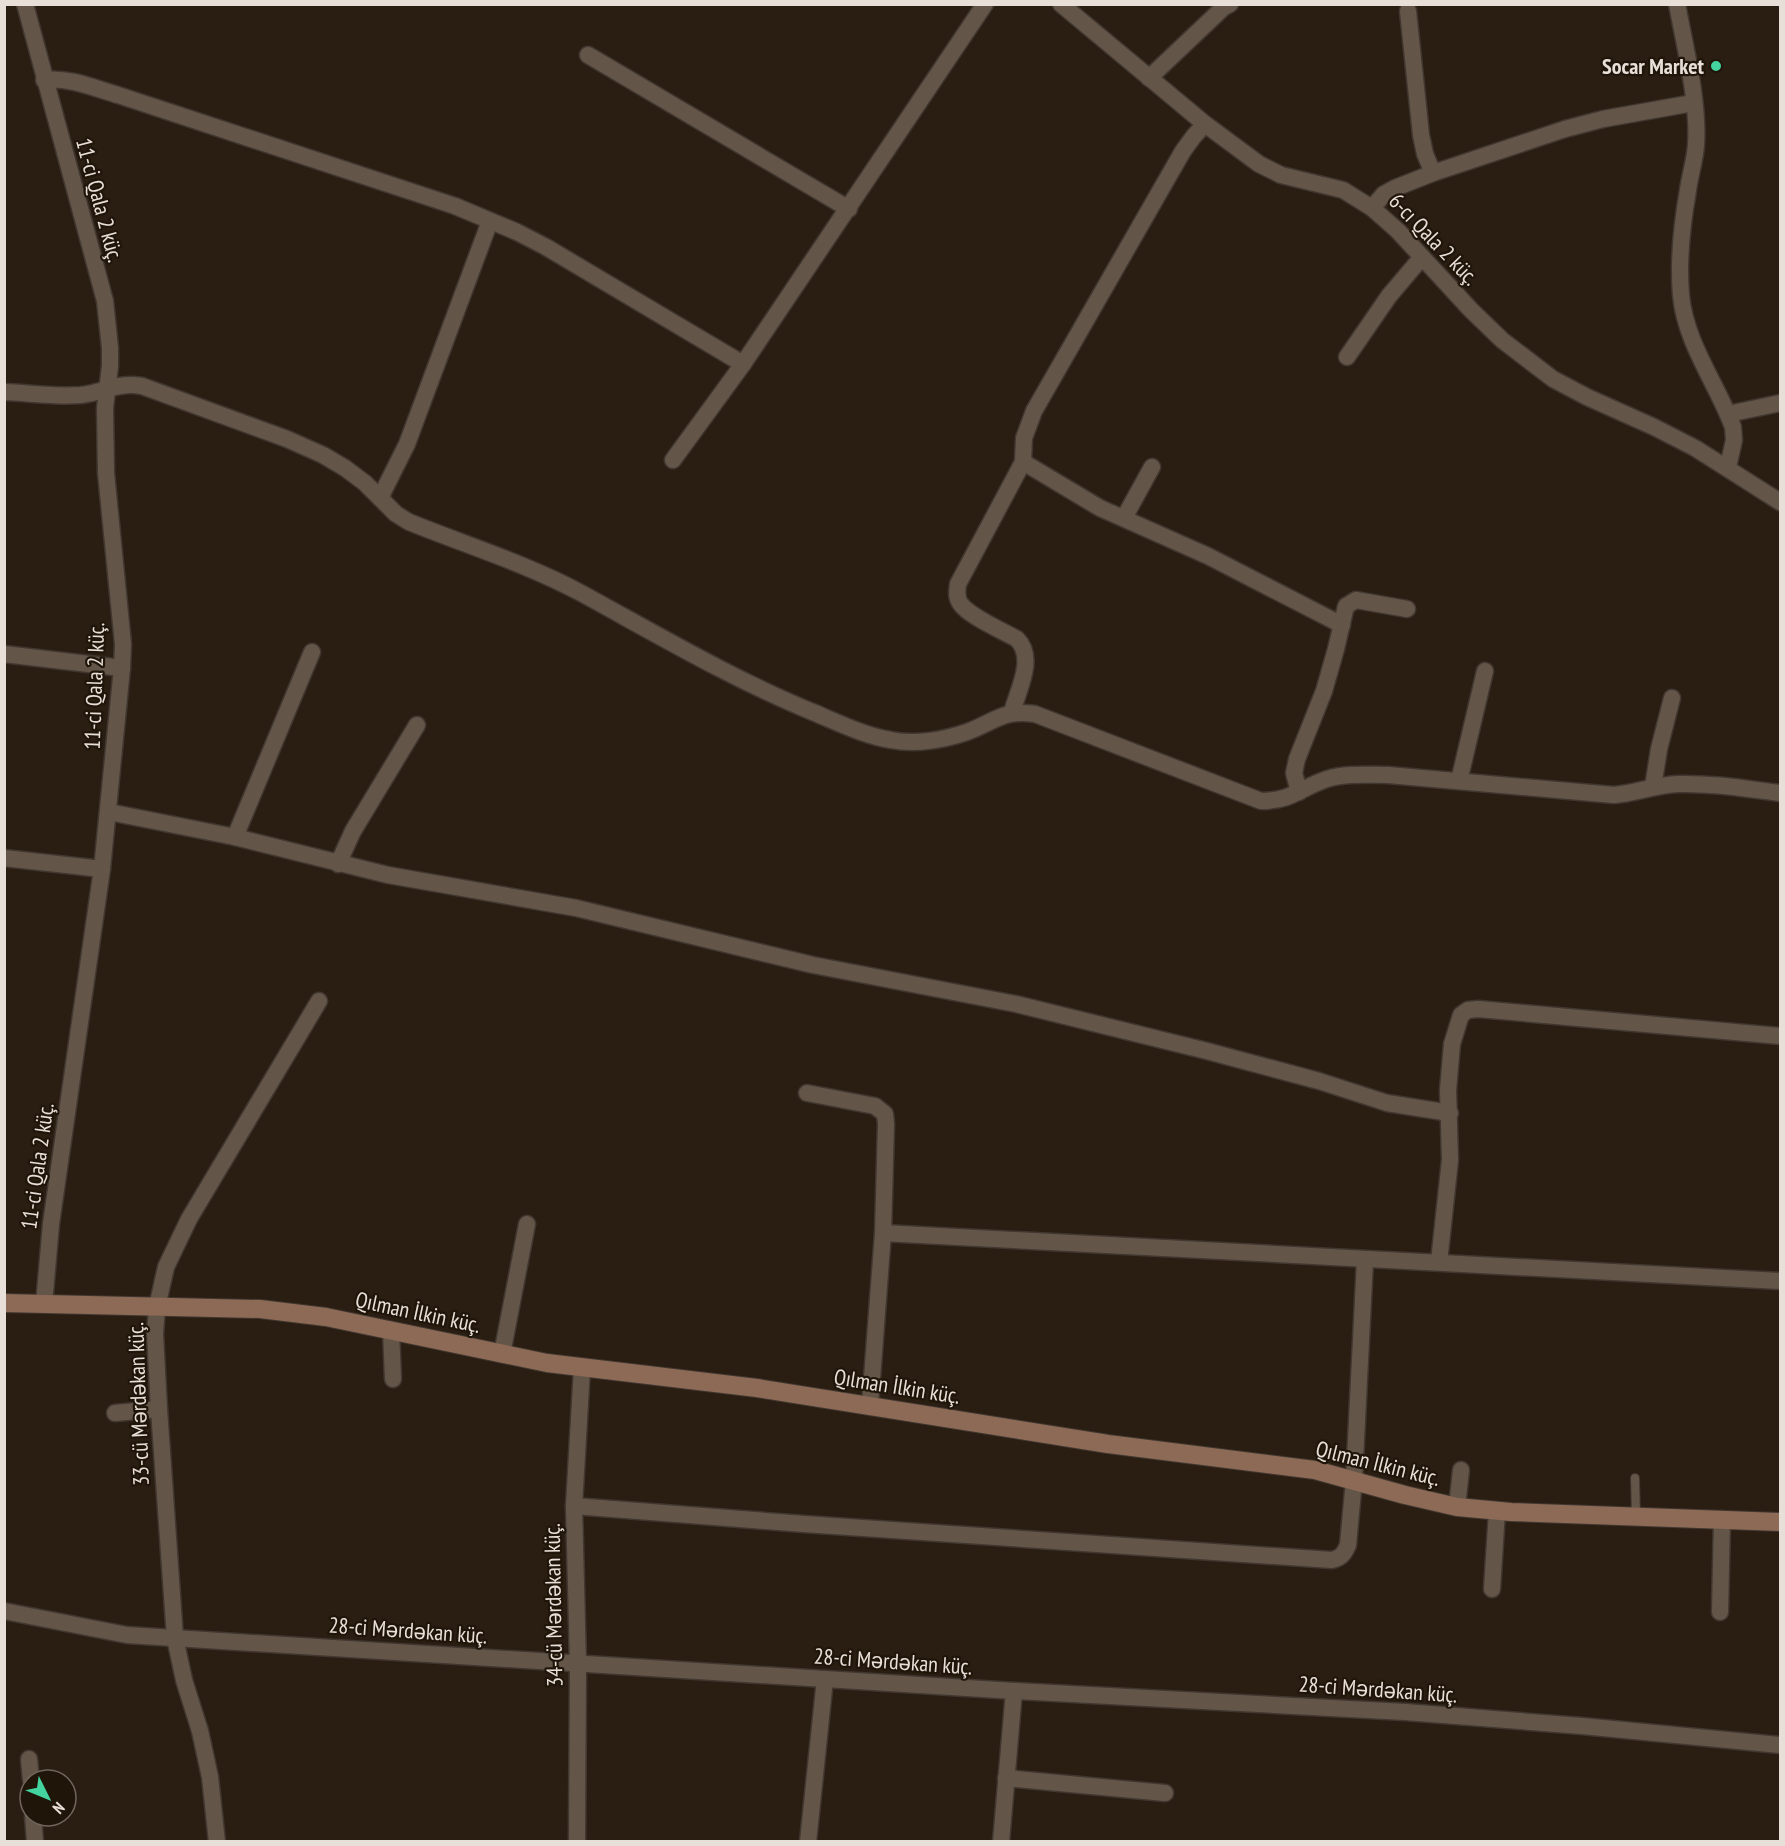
<svg xmlns="http://www.w3.org/2000/svg" width="1785" height="1846" viewBox="0 0 1785 1846" font-family="'PT Sans Narrow',sans-serif">
  <style>
    .lines { fill: none; stroke-linecap: round; stroke-linejoin: round }
    .lane-casing { stroke: #413730; stroke-width: 10 }
    .street-casing { stroke: #413730; stroke-width: 19 }
    .secondary-casing { stroke: #413730; stroke-width: 20 }
    .lane { stroke: #635649; stroke-width: 8 }
    .street { stroke: #635649; stroke-width: 16 }
    .secondary { stroke: #8c6a56; stroke-width: 18 }
    .poi-dot { fill: #43d4a0; stroke: #201509; stroke-width: 2 }
    .labels { text-anchor: middle; dominant-baseline: central; stroke-width: 4.5; stroke-linejoin: round; paint-order: stroke }
    .poi-label { font-size: 22px; font-weight: bold; fill: #e8dfd8; stroke: #201509; text-anchor: end }
    .street-label { font-size: 22px; fill: #e8dfd8; stroke: #201509 }
  </style>
  <rect width="100%" height="100%" fill="#2a1e12"/>
  <g class="lines">
    <defs>
      <polyline id="lane" points="1635,1478 1636,1516"/>
      <g id="street">
        <polyline points="25,4 105,301 110,348 110,366 105,408 106,473 123,644 122,668 102,869 51,1224 44,1304"/>
        <polyline points="1061,4 1205,124 1259,164 1281,175 1343,190 1372,208 1398,231 1471,310 1502,340 1553,379 1587,397 1654,427 1695,448 1780,502"/>
        <path d="M1677,4c8,43 22,99 19,141 -1,15 -6,30 -8,45 -6,34 -10,71 -7,105 4,47 36,89 52,132l1,13 -6,27"/>
        <polyline points="1408,11 1421,135 1425,154 1433,173"/>
        <polyline points="588,55 849,209"/>
        <polyline points="1149,78 1224,7 1230,4"/>
        <path d="M44,80c25,-3 50,8 74,15l337,111 62,26 29,15 197,117"/>
        <polyline points="1372,208 1384,194 1395,188 1433,173 1565,129 1603,119 1693,103"/>
        <polyline points="1347,357 1389,296 1422,257"/>
        <path d="M4,392c26,1 52,5 77,3 24,-3 36,-13 61,-9l145,53 36,16 22,13 20,15 31,31 13,8c57,23 118,42 172,71 77,42 153,87 234,120 24,10 50,23 76,27 24,5 53,0 76,-8 27,-10 37,-23 68,-18l226,87c31,0 39,-13 66,-22 19,-6 41,-4 61,-4l226,20c22,-2 42,-10 64,-11 34,-1 69,5 102,9"/>
        <polyline points="1728,414 1780,403"/>
        <polyline points="673,460 743,364 985,4"/>
        <polyline points="1023,462 1100,508 1208,556 1342,625"/>
        <polyline points="380,498 407,444 490,221"/>
        <polyline points="1124,518 1152,467"/>
        <polyline points="4,654 122,668"/>
        <path d="M1012,712c6,-22 24,-54 5,-73 -14,-8 -49,-23 -57,-36 -4,-6 -3,-12 -2,-19l65,-122 1,-24 10,-27 149,-260 11,-15 11,-12"/>
        <polyline points="1459,781 1485,671"/>
        <polyline points="1653,787 1659,749 1672,698"/>
        <polyline points="1299,792 1294,773 1297,759 1324,691 1336,649 1346,606 1356,600 1407,609"/>
        <polyline points="109,812 235,837 388,875 576,908 813,965 1016,1004 1207,1051 1319,1081 1387,1103 1450,1113"/>
        <polyline points="235,837 312,652"/>
        <polyline points="4,858 102,869"/>
        <polyline points="338,864 353,831 417,725"/>
        <polyline points="807,1093 875,1106 885,1114 886,1124 883,1233 870,1405"/>
        <polyline points="883,1233 1780,1281"/>
        <polyline points="1439,1262 1450,1160 1448,1090 1452,1044 1461,1015 1468,1010 1478,1009 1780,1036"/>
        <polyline points="391,1330 393,1379"/>
        <polyline points="502,1354 527,1224"/>
        <polyline points="115,1413 159,1409"/>
        <path d="M574,1506l230,18 528,36c9,-2 12,-6 16,-15l6,-65 11,-220"/>
        <polyline points="1457,1507 1461,1470"/>
        <polyline points="1492,1589 1497,1511"/>
        <polyline points="4,1611 127,1635 1014,1691 1405,1712 1582,1726 1780,1745"/>
        <polyline points="1720,1612 1722,1519"/>
        <polyline points="29,1759 31,1780"/>
        <polyline points="1006,1778 1165,1793"/>
        <polyline points="33,1816 35,1842"/>
        <polyline points="217,1842 210,1777 200,1731 184,1680 175,1638 159,1409 155,1334 157,1307 166,1267 189,1219 319,1001"/>
        <polyline points="577,1842 578,1664 574,1506 582,1368"/>
        <polyline points="808,1842 825,1679"/>
        <polyline points="1001,1842 1014,1691"/>
      </g>
      <polyline id="secondary" points="4,1303 260,1309 326,1317 547,1363 757,1388 1108,1444 1315,1470 1405,1495 1457,1507 1511,1512 1780,1522"/>
    </defs>
    <use href="#lane" class="lane-casing"/>
    <use href="#street" class="street-casing"/>
    <use href="#secondary" class="secondary-casing"/>
    <use href="#lane" class="lane"/>
    <use href="#street" class="street"/>
    <use href="#secondary" class="secondary"/>
  </g>
  <circle class="poi-dot" cx="1716" cy="66" r="6"/>
  <g class="labels">
    <g class="poi-label">
      <text x="1704" y="66">Socar Market</text>
    </g>
    <g class="street-label">
      <text transform="translate(100 200) rotate(75)">11-ci Qala 2 küç.</text>
      <text transform="translate(1434 239) rotate(46)">6-cı Qala 2 küç.</text>
      <text transform="translate(94 686) rotate(-88)">11-ci Qala 2 küç.</text>
      <text transform="translate(37 1166) rotate(-82)">11-ci Qala 2 küç.</text>
      <text transform="translate(418 1312) rotate(12)">Qılman İlkin küç.</text>
      <text transform="translate(897 1386) rotate(9)">Qılman İlkin küç.</text>
      <text transform="translate(138 1404) rotate(-92)">33-cü Mərdəkan küç.</text>
      <text transform="translate(1378 1463) rotate(14)">Qılman İlkin küç.</text>
      <text transform="translate(553 1605) rotate(-91)">34-cü Mərdəkan küç.</text>
      <text transform="translate(408 1630) rotate(4)">28-ci Mərdəkan küç.</text>
      <text transform="translate(893 1661) rotate(4)">28-ci Mərdəkan küç.</text>
      <text transform="translate(1378 1689) rotate(4)">28-ci Mərdəkan küç.</text>
    </g>
  </g>
  <rect width="1785" height="1846" fill="none" stroke="#e8dfd8" stroke-width="12"/>
  <g transform="translate(48 1798) rotate(133)"><circle r="28" fill="#201509" stroke="#70665c" stroke-width="1.5"/>
  <path d="M0-4.5L10 22L0 15L-10 22Z" fill="#43d4a0"/>
  <text y="-9" font-size="16" font-weight="bold" text-anchor="middle" fill="#e8dfd8">N</text>
  </g>
</svg>
